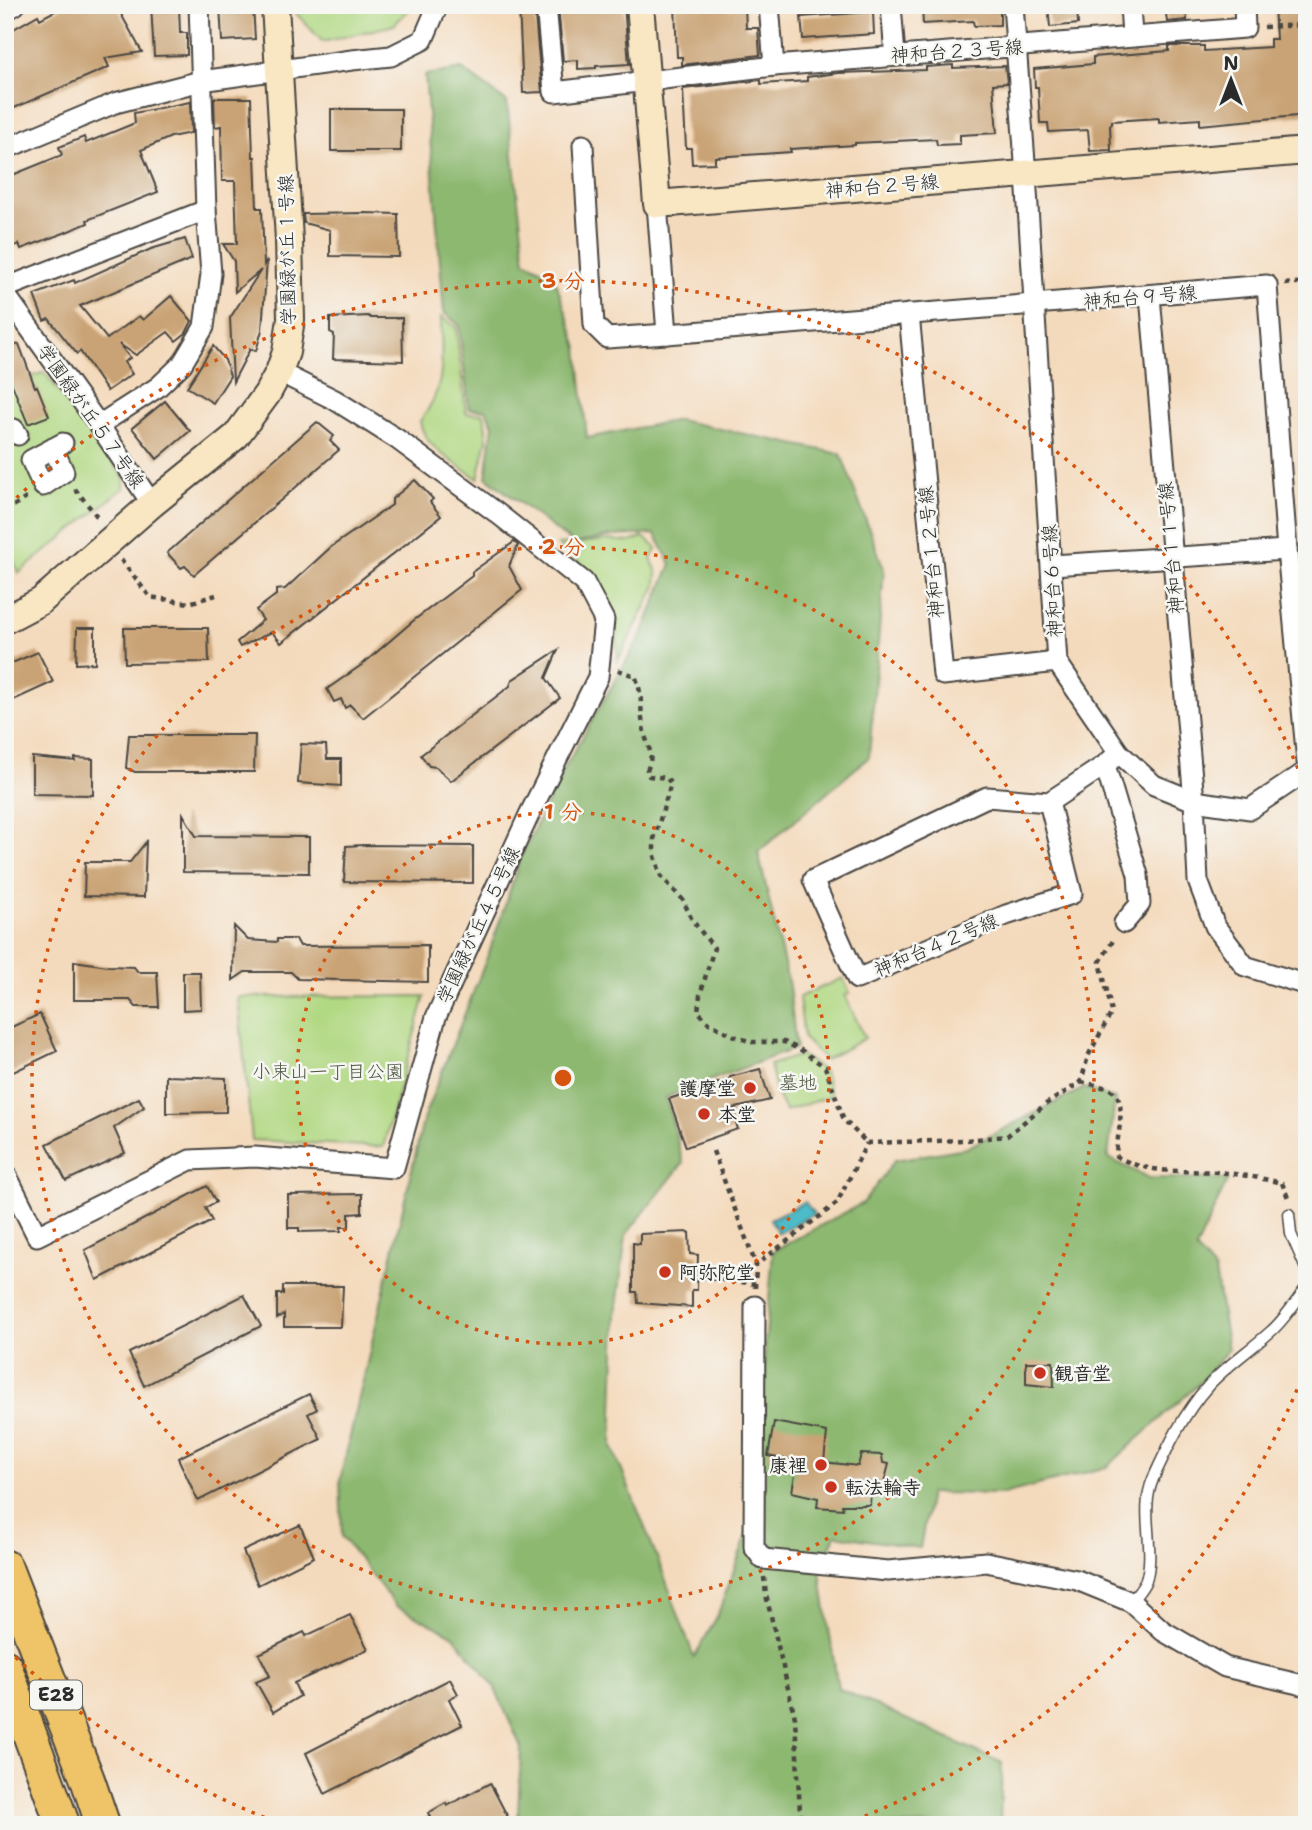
<svg xmlns="http://www.w3.org/2000/svg" width="1312" height="1830" viewBox="0 0 1312 1830" font-family="'Shantell Sans','Klee One',sans-serif">
  <style>
    .green { fill: #b1d882; stroke: #6e8256; stroke-width: 2 }
    .forest { fill: #8cb870; stroke: #5c724e; stroke-width: 2 }
    .water { fill: #4dbbc8; stroke: #3c737a; stroke-width: 2 }
    .building { fill: #c9a375 }
    .lines { fill: none; stroke-linecap: round; stroke-linejoin: round }
    .lane-casing { stroke: #494541; stroke-width: 13 }
    .street-casing { stroke: #494541; stroke-width: 23 }
    .secondary-casing { stroke: #494541; stroke-width: 30 }
    .highway-casing { stroke: #494541; stroke-width: 37 }
    .path { stroke: #494541; stroke-width: 4.5; stroke-dasharray: 5 5; stroke-linecap: butt }
    .lane { stroke: #fff; stroke-width: 10 }
    .street { stroke: #fff; stroke-width: 19 }
    .secondary { stroke: #f9e7c3; stroke-width: 26 }
    .highway { stroke: #efc469; stroke-width: 33 }
    .ring { fill: none; stroke: #d5540f; stroke-width: 3.5; stroke-dasharray: 3.5 7 }
    .poi-dot { fill: #c8321e; stroke: #f6f6f2; stroke-width: 2.5 }
    .labels { text-anchor: middle; dominant-baseline: central; stroke-width: 5; stroke-linejoin: round; paint-order: stroke }
    .shield { fill: #f6f6f2; stroke: #686867; stroke-width: 2 }
    .shield-label { font-size: 18px; font-weight: bold; fill: #2b2b2b }
    .street-label { font-size: 19px; fill: #2b2b2b; stroke: #f6f6f2 }
    .park-label { font-size: 19px; fill: #4c5641; stroke: #f6f6f2 }
    .poi-label { font-size: 19px; font-weight: bold; fill: #2b2b2b; stroke: #f6f6f2; text-anchor: start }
    .centre { fill: #d5540f; stroke: #f6f6f2; stroke-width: 3.5 }
    .ring-label { font-size: 21px; text-anchor: middle; font-weight: bold; fill: #d5540f; stroke: #f6f6f2; stroke-width: 5; stroke-linejoin: round; paint-order: stroke }
  </style>
  <rect width="100%" height="100%" fill="#f6f6f2"/>
  <filter id="ink" filterUnits="userSpaceOnUse"><feTurbulence type="fractalNoise" baseFrequency=".0143" numOctaves="2"/><feDisplacementMap in="SourceGraphic" scale="14" xChannelSelector="R" yChannelSelector="G"/><feConvolveMatrix kernelMatrix="1 2 1 2 8 2 1 2 1" color-interpolation-filters="sRGB"/></filter>
  <filter id="wash" filterUnits="userSpaceOnUse"><feTurbulence type="fractalNoise" baseFrequency=".00686" numOctaves="4" result="noise"/><feDisplacementMap in="SourceGraphic" scale="28" xChannelSelector="R" yChannelSelector="G"/><feGaussianBlur stdDeviation="1.57" result="paint"/><feColorMatrix in="noise" values="0 0 0 0 0 0 0 0 0 0 0 0 0 0 0 0 0 1.4 0 .05"/><feComposite in="paint" operator="in"/></filter>
  <g filter="url(#wash)">
    <rect width="100%" height="100%" fill="#f4dabc"/>
    <g class="green">
      <polygon points="293,5 413,5 394,25 323,42 293,10"/>
      <path d="M441,317l15,10 10,86 18,1 3,25 -9,40c-20,-15 -54,-30 -58,-58 28,-36 21,-61 21,-104z"/>
      <polygon points="44,372 124,478 124,488 19,573 5,542 5,388"/>
      <path d="M643,537l14,11 -6,11 6,13 -1,14 -38,74c-2,-60 -13,-78 -60,-115l51,-5 21,2z"/>
      <polygon points="843,978 850,993 845,996 865,1038 825,1060 804,1039 799,997"/>
      <polygon points="425,996 383,1147 252,1140 238,997"/>
      <polygon points="801,1055 824,1071 831,1096 785,1111 777,1094 770,1065"/>
    </g>
    <polygon class="forest" points="462,69 507,102 525,261 554,276 578,348 587,438 678,420 841,454 884,569 869,757 758,852 789,986 796,1048 666,1097 683,1163 626,1235 616,1315 612,1446 662,1570 694,1657 716,1619 750,1527 773,1251 863,1203 895,1160 966,1148 1084,1088 1115,1099 1108,1158 1149,1178 1228,1179 1196,1249 1215,1271 1228,1350 1202,1381 1107,1467 1003,1494 930,1493 920,1548 835,1535 820,1571 838,1688 1002,1763 1000,1825 544,1825 518,1814 521,1747 494,1686 453,1635 396,1606 342,1537 340,1480 424,1117 490,950 521,857 559,778 643,632 671,564 655,534 611,536 574,544 486,477 493,425 486,410 469,409 459,325 444,313 425,75"/>
    <polygon class="water" points="805,1202 814,1214 778,1233 770,1219"/>
    <g id="blocks">
      <g class="building">
        <polygon points="66,5 116,5 142,52 105,58 109,67 5,112 5,34 38,15 40,19"/>
        <polygon points="151,5 179,5 180,33 187,33 187,55 154,56"/>
        <polygon points="220,5 253,5 255,39 222,41"/>
        <polygon points="519,5 534,5 542,92 523,93"/>
        <polygon points="558,5 624,5 629,64 596,66 596,68 578,69 578,60 563,61"/>
        <polygon points="675,5 745,5 746,28 758,28 760,55 682,65 682,57 677,57"/>
        <polygon points="953,5 1000,5 1000,25 974,26 973,21 923,24 922,7"/>
        <polygon points="1048,5 1077,5 1078,24 1050,27"/>
        <polygon points="1165,5 1186,5 1187,20 1167,22"/>
        <polygon points="1274,5 1307,5 1307,115 1200,125 1200,119 1159,122 1159,118 1112,121 1112,124 1110,125 1111,150 1090,151 1088,130 1049,132 1048,123 1040,123 1038,87 1035,87 1034,69 1093,64 1093,57 1169,51 1169,46 1204,46 1204,51 1270,47 1270,39 1276,39"/>
        <polygon points="873,12 874,34 803,39 801,17"/>
        <polygon points="953,65 953,68 1005,66 1007,83 993,84 997,133 960,135 960,144 937,145 936,139 855,143 855,145 790,149 791,152 715,157 715,163 692,164 691,148 686,148 683,89 761,80 761,84 807,81 807,77 839,73 926,70 926,67"/>
        <polygon points="214,98 251,98 253,157 255,157 257,208 262,208 264,265 267,260 262,330 256,351 250,349 233,382 230,318 261,270 235,292 234,261 223,244 237,244 235,181 222,181 221,126 215,127"/>
        <polygon points="190,102 191,133 171,137 141,150 158,192 87,220 88,223 64,233 21,249 19,244 5,250 5,178 62,155 59,147 84,137 86,143 135,123 134,113"/>
        <rect x="331" y="109" width="70" height="42"/>
        <polygon points="365,213 398,214 399,257 330,256 330,230 304,223 303,214"/>
        <polygon points="185,239 192,259 80,306 107,339 139,316 143,320 171,296 192,321 186,333 176,341 168,332 136,355 119,344 130,358 124,362 132,374 107,391 80,351 77,354 49,319 44,321 34,295 74,280 75,283 151,249"/>
        <polygon points="368,316 371,318 402,318 403,361 333,359 334,334 330,332 330,318"/>
        <polygon points="19,344 35,387 37,386 49,416 28,424 5,367 5,349"/>
        <polygon points="213,346 225,360 230,376 213,403 187,387"/>
        <polygon points="165,401 190,431 157,459 132,428"/>
        <polygon points="317,422 334,436 330,441 339,450 194,575 185,566 181,568 167,553"/>
        <polygon points="415,480 433,499 430,502 441,516 281,643 272,632 240,647 237,642 263,620 256,610 276,595 276,590 285,589 331,547 392,505 392,499"/>
        <polygon points="514,542 518,545 509,566 522,590 363,718 350,705 345,708 341,699 334,702 327,689 363,664 413,621 472,576 472,572"/>
        <polygon points="77,628 95,628 95,663 76,664"/>
        <polygon points="124,628 208,628 209,662 125,663"/>
        <polygon points="558,650 546,678 560,698 451,781 436,767 429,766 421,755 510,686 512,680"/>
        <polygon points="38,652 53,682 5,704 5,666"/>
        <polygon points="129,735 255,735 254,772 135,772 126,768"/>
        <polygon points="301,744 326,745 327,759 341,759 341,786 298,783"/>
        <polygon points="32,757 75,761 75,758 93,759 93,795 32,794"/>
        <polygon points="183,814 196,836 309,837 309,873 183,872"/>
        <polygon points="146,842 144,897 84,896 85,862 130,862"/>
        <polygon points="364,845 473,846 473,883 344,882 346,846"/>
        <polygon points="234,926 248,940 277,942 277,939 296,939 300,946 428,945 428,982 298,979 291,972 245,972 233,980"/>
        <polygon points="74,961 108,966 134,967 138,972 157,972 159,1007 136,1007 130,1000 74,1000"/>
        <polygon points="183,972 200,972 201,1009 183,1010"/>
        <polygon points="40,1014 57,1051 5,1076 5,1040 11,1038 7,1029"/>
        <polygon points="760,1069 770,1100 731,1109 738,1129 686,1147 669,1099 730,1079 730,1077"/>
        <polygon points="166,1076 226,1078 226,1112 166,1113"/>
        <polygon points="139,1098 144,1107 114,1128 125,1153 66,1181 47,1144"/>
        <polygon points="207,1186 216,1202 205,1208 212,1221 97,1280 85,1250"/>
        <polygon points="362,1194 362,1213 349,1214 349,1227 341,1227 341,1231 299,1232 299,1228 288,1228 288,1195"/>
        <polygon points="689,1232 690,1254 698,1255 697,1290 692,1290 692,1307 638,1303 637,1292 633,1292 633,1243 640,1244 640,1234"/>
        <polygon points="283,1286 343,1286 341,1327 284,1327 284,1314 277,1318 277,1294 283,1294"/>
        <polygon points="244,1295 261,1326 144,1386 129,1353"/>
        <polygon points="1026,1362 1053,1362 1054,1387 1026,1384"/>
        <polygon points="309,1394 317,1409 308,1414 321,1439 198,1501 178,1458"/>
        <polygon points="774,1422 827,1432 824,1462 858,1466 861,1454 882,1455 883,1463 889,1464 882,1491 871,1488 870,1505 842,1505 843,1509 817,1507 818,1498 792,1492 797,1462 768,1456"/>
        <polygon points="300,1525 314,1557 258,1585 243,1551"/>
        <polygon points="350,1615 368,1649 294,1683 300,1696 273,1712 256,1682 270,1676 259,1654 304,1632 306,1636"/>
        <polygon points="450,1679 458,1694 449,1699 462,1725 325,1794 306,1753"/>
        <polygon points="490,1783 512,1825 413,1825 430,1816 428,1813 446,1803 447,1806"/>
      </g>
    </g>
  </g>
  <g filter="url(#ink)">
    <use href="#blocks" fill-opacity="0" stroke="#494541" stroke-width="2"/>
    <g class="lines">
      <defs>
        <g id="lane">
          <polyline points="1289,1214 1291,1234 1307,1271"/>
          <path d="M1131,1602c5,-7 12,-14 15,-22 10,-32 -7,-68 7,-101 15,-33 31,-66 55,-93 18,-20 41,-35 61,-53 15,-12 26,-31 38,-46"/>
        </g>
        <g id="street">
          <polyline points="199,5 206,210"/>
          <polyline points="546,5 554,92 774,66 1245,28 1244,5"/>
          <polyline points="769,5 774,66"/>
          <polyline points="891,5 895,56"/>
          <polyline points="1013,5 1026,175 1057,662 1119,753 1154,785 1194,801 1250,809 1307,771"/>
          <polyline points="1130,5 1132,36"/>
          <polyline points="5,11 15,5"/>
          <polyline points="583,145 594,325 607,338 667,334"/>
          <polyline points="5,149 115,103 201,81 352,60 391,56 423,40 438,5"/>
          <polyline points="657,204 667,334 1267,285 1287,550 1307,762"/>
          <polyline points="5,288 206,210 211,274 204,327 182,364 158,387 99,425"/>
          <polyline points="5,294 99,425 152,504"/>
          <polyline points="1150,296 1194,801 1198,881 1215,926 1245,966 1307,985"/>
          <polyline points="909,314 943,675 1057,662"/>
          <polyline points="5,434 14,429 18,435"/>
          <polyline points="53,448 64,472 43,486 31,460 63,443"/>
          <polyline points="1052,565 1287,550"/>
          <polyline points="1105,765 1138,875 1140,904 1124,923"/>
          <polyline points="1049,802 987,797 813,880 857,979 1006,915 1072,894 1049,802 1105,765 1119,753"/>
          <polyline points="5,1172 37,1236 190,1160 255,1157 394,1168 436,1017 529,815 598,677 604,620 584,582 497,513 397,439 335,400 279,372"/>
          <polyline points="755,1306 754,1547 763,1559 888,1571 986,1562 1077,1580 1131,1602 1163,1631 1225,1667 1307,1686"/>
        </g>
        <g id="secondary">
          <polyline points="640,5 657,204 1307,151"/>
          <polyline points="5,620 41,601 152,504 236,436 267,394 279,372 286,352 291,319 289,240 275,5"/>
        </g>
        <g id="highway">
          <polyline points="5,1567 88,1781 103,1825"/>
          <polyline points="5,1667 63,1825"/>
        </g>
      </defs>
      <use href="#lane" class="lane-casing"/>
      <use href="#street" class="street-casing"/>
      <use href="#secondary" class="secondary-casing"/>
      <use href="#highway" class="highway-casing"/>
      <g class="path">
        <polyline points="1264,27 1307,25"/>
        <polyline points="1285,284 1307,282"/>
        <polyline points="75,489 100,520"/>
        <polyline points="5,511 28,497"/>
        <polyline points="121,560 150,597 189,603 216,595"/>
        <path d="M618,670l17,6c8,17 5,32 8,50 2,17 13,27 4,44l2,6 18,2 4,6 -17,55v14l7,23 22,24 9,20 22,28 -14,47 -2,16 11,12 25,13 18,6h32l17,8 24,17 19,53 23,23"/>
        <path d="M1081,1082c9,2 23,4 32,9 15,11 3,48 3,65 33,19 65,14 101,16 22,2 44,6 65,11l7,17"/>
        <polyline points="867,1143 966,1140 1007,1136 1046,1104 1081,1082 1088,1056 1112,1012 1100,962 1114,939"/>
        <polyline points="713,1151 756,1265"/>
        <polyline points="701,1277 755,1284"/>
        <polyline points="755,1288 756,1265 837,1203 867,1143"/>
        <polyline points="764,1577 766,1595 795,1718 800,1813 803,1825"/>
      </g>
      <use href="#lane" class="lane"/>
      <use href="#street" class="street"/>
      <use href="#secondary" class="secondary"/>
      <use href="#highway" class="highway"/>
    </g>
  </g>
  <g class="ring">
    <circle cx="563" cy="1078" r="266"/>
    <circle cx="563" cy="1078" r="531"/>
    <path d="M1305 1370A797 797 0 0 1 842 1825M284 1825A797 797 0 0 1 9 1651M9 505A797 797 0 0 1 1305 786"/>
  </g>
  <g class="poi-dot">
    <circle cx="750" cy="1088" r="7"/>
    <circle cx="704" cy="1114" r="7"/>
    <circle cx="665" cy="1272" r="7"/>
    <circle cx="1040" cy="1373" r="7"/>
    <circle cx="821" cy="1465" r="7"/>
    <circle cx="831" cy="1487" r="7"/>
  </g>
  <g class="labels">
    <rect class="shield" x="30" y="1680.5" width="52" height="29" rx="5"/>
    <g class="shield-label">
      <text x="56" y="1695">E28</text>
    </g>
    <g class="street-label">
      <text transform="translate(957 51) rotate(-4)">神和台２３号線</text>
      <text transform="translate(882 186) rotate(-5)">神和台２号線</text>
      <text transform="translate(287 250) rotate(-91)">学園緑が丘１号線</text>
      <text transform="translate(1140 297) rotate(-5)">神和台９号線</text>
      <text transform="translate(91 416) rotate(55)">学園緑が丘５７号線</text>
      <text transform="translate(1171 548) rotate(-95)">神和台１１号線</text>
      <text transform="translate(931 552) rotate(-95)">神和台１２号線</text>
      <text transform="translate(1052 581) rotate(-93)">神和台６号線</text>
      <text transform="translate(478 925) rotate(-65)">学園緑が丘４５号線</text>
      <text transform="translate(936 945) rotate(-23)">神和台４２号線</text>
    </g>
    <g class="park-label">
      <text x="328" y="1071">小束山一丁目公園</text>
      <text x="798" y="1082">墓地</text>
    </g>
    <g class="poi-label">
      <text x="736" y="1088" text-anchor="end">護摩堂</text>
      <text x="718" y="1114">本堂</text>
      <text x="679" y="1272">阿弥陀堂</text>
      <text x="1054" y="1373">観音堂</text>
      <text x="807" y="1465" text-anchor="end">康裡</text>
      <text x="845" y="1487">転法輪寺</text>
    </g>
  </g>
  <circle cx="563" cy="1078" r="10" class="centre"/>
  <g class="ring-label">
    <text x="563" y="288">3 分</text>
    <text x="563" y="554">2 分</text>
    <text x="563" y="819">1 分</text>
  </g>
  <rect width="1312" height="1830" fill="none" stroke="#f6f6f2" stroke-width="28"/>
  <g transform="translate(1231 80)" stroke="#f6f6f2" stroke-width="5" paint-order="stroke">
  <path d="M0-5L12 26L0 18L-12 26Z" fill="#2b2b2b"/>
  <text y="-10" font-size="19" font-weight="bold" text-anchor="middle" fill="#2b2b2b">N</text>
  </g>
</svg>
